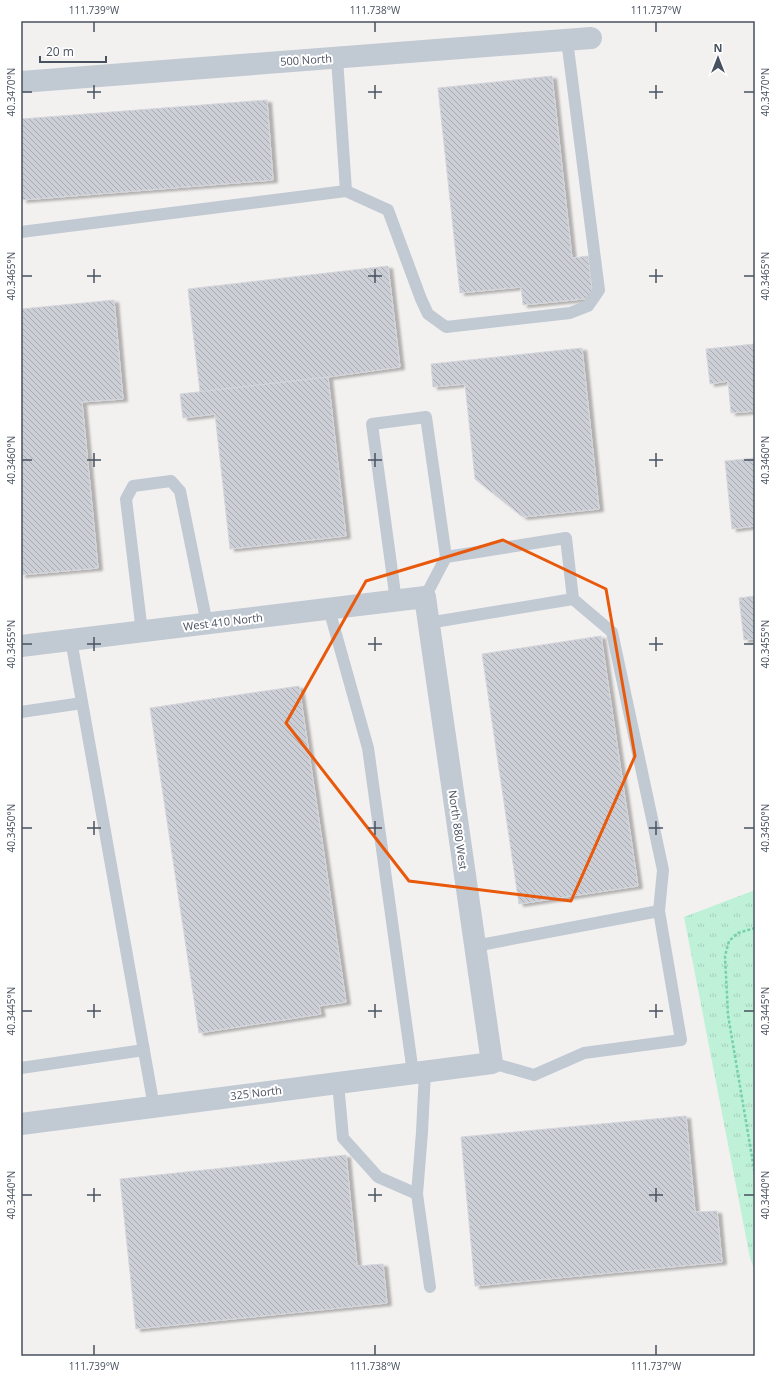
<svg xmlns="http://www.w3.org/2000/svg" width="776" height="1377" viewBox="0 0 776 1377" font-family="'Open Sans',sans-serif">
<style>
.park{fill:url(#park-tufts)}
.building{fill:url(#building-back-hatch);stroke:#d4d6dc;filter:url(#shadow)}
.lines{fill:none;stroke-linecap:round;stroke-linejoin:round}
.path{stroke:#75d0ae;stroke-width:2.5;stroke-dasharray:3 2;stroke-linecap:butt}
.lane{stroke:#c1c9d3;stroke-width:12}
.street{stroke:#c1c9d3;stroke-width:22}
.marked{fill:none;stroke:#e8590c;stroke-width:3;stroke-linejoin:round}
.ticks{fill:none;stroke:#48515f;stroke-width:1.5}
.labels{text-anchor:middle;stroke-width:4;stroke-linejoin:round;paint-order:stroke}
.street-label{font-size:11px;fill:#48515f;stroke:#fff}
.neatline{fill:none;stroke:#48515f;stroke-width:1.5}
.ticks-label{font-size:10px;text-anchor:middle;fill:#48515f}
</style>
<defs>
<pattern id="park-tufts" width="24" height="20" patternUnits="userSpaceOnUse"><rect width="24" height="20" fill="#bff1d8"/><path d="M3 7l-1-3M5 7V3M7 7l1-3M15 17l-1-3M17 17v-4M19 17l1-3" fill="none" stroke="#a6d0bc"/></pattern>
<pattern id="building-back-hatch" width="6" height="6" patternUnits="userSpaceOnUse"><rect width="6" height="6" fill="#cccfd6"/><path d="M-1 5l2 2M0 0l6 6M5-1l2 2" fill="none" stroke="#a8aab1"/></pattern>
<filter id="shadow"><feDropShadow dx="4.5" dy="2.5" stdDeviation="1" flood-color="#0004"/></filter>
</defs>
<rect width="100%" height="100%" fill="#f3f1f0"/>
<!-- park -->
<path class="park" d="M755,890v381l-5,-13 -66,-341z"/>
<!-- building -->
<g class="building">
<path d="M552,76l20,182 16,-2 5,42 -70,7 -2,-18 -61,6 -22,-205z"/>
<path d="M267,100l6,80 -251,20 -1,-81z"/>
<path d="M388,266l12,101 -72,10 -128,15 -12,-103z"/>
<path d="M114,300l9,99 -41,3 16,166 -77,7v-266z"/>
<path d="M754,344l1,67 -24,2 -3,-32 -18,3 -4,-35z"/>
<path d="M582,348l17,161 -76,8 -48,-38 -10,-95 -32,3 -2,-23z"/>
<path d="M328,377l18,159 -116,13 -15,-135 -32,4 -3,-24z"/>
<path d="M755,458v68l-23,3 -7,-68z"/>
<path d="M755,596v43l-11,1 -5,-42z"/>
<path d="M601,636l37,250 -119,18 -37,-250z"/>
<path d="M299,686l47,316 -27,4 2,8 -122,19 -49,-325z"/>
<path d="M686,1116l9,96 22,-1 5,51 -247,24 -14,-149z"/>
<path d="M346,1155l11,111 26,-2 4,39 -251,26 -16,-150z"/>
</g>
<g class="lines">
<!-- path -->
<path class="path" d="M755,928l-17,5 -9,8 -4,15 3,59 27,160"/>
<!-- lane -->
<g class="lane">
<path d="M346,191l42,19 33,89 7,15 18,13 124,-14 18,-7 11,-16 -32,-250"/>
<path d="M21,232l325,-41 -9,-133"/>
<path d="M425,597l21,-40 120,-19 7,61 -145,24"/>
<path d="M573,599l39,33 51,238 -4,41"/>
<path d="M396,601l-24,-177 54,-7 20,140"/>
<path d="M329,609l39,139 45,325"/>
<path d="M142,632l-16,-133 7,-13 38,-5 9,10 27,133"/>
<path d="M71,640l83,467"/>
<path d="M21,712l61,-9"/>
<path d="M475,946l184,-35 22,129 -97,13 -50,22 -42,-12"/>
<path d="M21,1068l123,-18"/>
<path d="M338,1083l5,55 35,39 39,17 13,93"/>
<path d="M417,1194l5,-62 3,-60"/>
</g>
<!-- street -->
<g class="street">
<path d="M21,82l570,-44"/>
<path d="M21,646l404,-49 67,466 -471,61"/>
</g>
</g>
<!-- marked area -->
<path class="marked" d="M503,540l103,49 29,167 -64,145 -162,-20 -123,-158 80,-142z"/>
<!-- ticks -->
<path class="ticks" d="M94,22v10M375,22v10M656,22v10M94,85v14M375,85v14M656,85v14M22,92h10M87,92h14M368,92h14M649,92h14M744,92h10M94,269v14M375,269v14M656,269v14M22,276h10M87,276h14M368,276h14M649,276h14M744,276h10M94,453v14M375,453v14M656,453v14M22,460h10M87,460h14M368,460h14M649,460h14M744,460h10M94,637v14M375,637v14M656,637v14M22,644h10M87,644h14M368,644h14M649,644h14M744,644h10M94,821v14M375,821v14M656,821v14M22,828h10M87,828h14M368,828h14M649,828h14M744,828h10M94,1004v14M375,1004v14M656,1004v14M22,1011h10M87,1011h14M368,1011h14M649,1011h14M744,1011h10M94,1188v14M375,1188v14M656,1188v14M22,1195h10M87,1195h14M368,1195h14M649,1195h14M744,1195h10M94,1345v10M375,1345v10M656,1345v10"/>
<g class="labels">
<!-- street labels -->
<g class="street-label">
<text transform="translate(306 60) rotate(-4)" y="4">500 North</text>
<text transform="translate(223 622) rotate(-7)" y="4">West 410 North</text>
<text transform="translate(458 830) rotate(82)" y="4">North 880 West</text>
<text transform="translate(256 1093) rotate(-7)" y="4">325 North</text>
</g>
</g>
<!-- border -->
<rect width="776" height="1377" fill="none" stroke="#ffffff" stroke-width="44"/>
<!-- north arrow -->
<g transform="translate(718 58)" stroke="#ffffff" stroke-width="3" paint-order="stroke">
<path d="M0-3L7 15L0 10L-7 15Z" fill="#48515f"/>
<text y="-6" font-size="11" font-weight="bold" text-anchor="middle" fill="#48515f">N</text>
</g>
<!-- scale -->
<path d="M40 56v6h66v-6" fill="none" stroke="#48515f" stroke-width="2"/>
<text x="46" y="56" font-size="12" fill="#48515f" stroke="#ffffff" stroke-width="3" paint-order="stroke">20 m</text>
<rect x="22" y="22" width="732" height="1333" class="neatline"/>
<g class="ticks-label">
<text x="94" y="14">111.739°W</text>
<text x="375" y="14">111.738°W</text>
<text x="656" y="14">111.737°W</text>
<text transform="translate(11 92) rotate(-90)" y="4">40.3470°N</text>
<text transform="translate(765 92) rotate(-90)" y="4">40.3470°N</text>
<text transform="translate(11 276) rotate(-90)" y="4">40.3465°N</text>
<text transform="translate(765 276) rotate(-90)" y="4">40.3465°N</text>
<text transform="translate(11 460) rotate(-90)" y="4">40.3460°N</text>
<text transform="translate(765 460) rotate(-90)" y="4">40.3460°N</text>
<text transform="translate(11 644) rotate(-90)" y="4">40.3455°N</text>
<text transform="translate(765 644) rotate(-90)" y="4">40.3455°N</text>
<text transform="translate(11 828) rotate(-90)" y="4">40.3450°N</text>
<text transform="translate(765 828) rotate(-90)" y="4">40.3450°N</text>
<text transform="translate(11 1011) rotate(-90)" y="4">40.3445°N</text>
<text transform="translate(765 1011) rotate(-90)" y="4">40.3445°N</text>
<text transform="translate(11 1195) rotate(-90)" y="4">40.3440°N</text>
<text transform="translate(765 1195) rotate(-90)" y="4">40.3440°N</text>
<text x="94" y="1370">111.739°W</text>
<text x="375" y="1370">111.738°W</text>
<text x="656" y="1370">111.737°W</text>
</g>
</svg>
